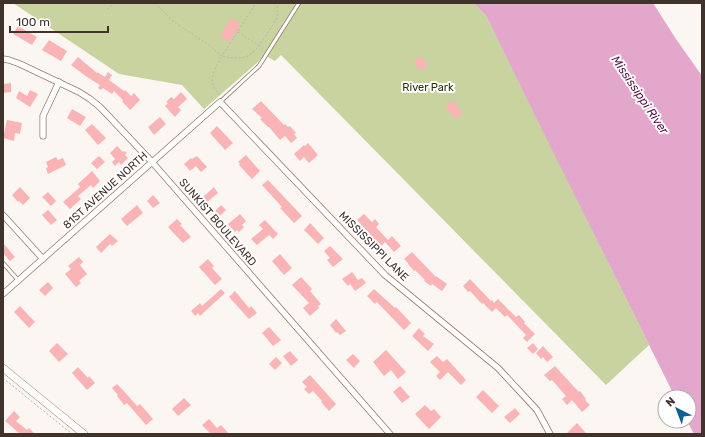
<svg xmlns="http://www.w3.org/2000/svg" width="705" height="437" viewBox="0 0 705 437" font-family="Rubik,sans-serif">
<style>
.green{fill:#c8d39f}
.water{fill:#e2a7ca}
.building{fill:#fab4b6}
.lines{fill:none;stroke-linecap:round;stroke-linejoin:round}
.service-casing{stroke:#997b6b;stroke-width:4.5}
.minor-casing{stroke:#997b6b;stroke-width:7}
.tertiary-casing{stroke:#997b6b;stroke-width:8}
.path{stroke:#bcb4af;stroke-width:1;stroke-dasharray:2 2;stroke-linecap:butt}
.service{stroke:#fff;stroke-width:3}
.minor{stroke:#fff;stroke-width:5.5}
.tertiary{stroke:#fff;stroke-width:7}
.labels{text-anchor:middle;stroke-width:4;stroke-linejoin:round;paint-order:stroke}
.park-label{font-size:11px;fill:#2d3404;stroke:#fff}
.street-label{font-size:11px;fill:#40332c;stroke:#fff}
.water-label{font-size:12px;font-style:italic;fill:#571342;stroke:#fff}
</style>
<rect width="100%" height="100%" fill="#fcf6f2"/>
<!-- green -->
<path class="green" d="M13,3h461l12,13 163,329 -43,40 -325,-330 -6,6 -11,-6 -7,8 -53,46 -22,-24 -63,-11z"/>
<!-- water -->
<path class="water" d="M474,3h179l23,36 26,37v358h-8l-7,-13h2v-24h-14l-128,-257 -61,-124z"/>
<!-- building -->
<g class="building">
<path d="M231,18l10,6 -12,18 -9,-6z"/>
<path d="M18,26l19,11 -5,8 -19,-11z"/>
<path d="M49,40l18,11 -6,10 -19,-11z"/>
<path d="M420,56l8,8 -6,7 -9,-8z"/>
<path d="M78,57l19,16v-1l8,5 3,-5 4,3 -3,5 15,11 1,-1 6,6 3,-3 6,7 -10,10 -8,-9 1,-1 -9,-9 -2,3 -9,-6 -2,2 -3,-2 2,-3 -13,-8 -16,-12z"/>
<path d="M11,83v9l-8,1v-9z"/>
<path d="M30,90l8,4 -8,13 -14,-9 3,-7 8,5z"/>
<path d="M181,92l6,7 -9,8 3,3 -6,7 -10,-11 3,-3 -2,-1 5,-5 3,2z"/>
<path d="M452,100l11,12 -7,7 -11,-12z"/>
<path d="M261,101l23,24 1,-1 3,3 2,-1 6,7 -2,1 3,4 -6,5 -6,-7 -5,4 -11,-13h-1l-8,-8 2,-1 -10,-9z"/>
<path d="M72,109l14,8 -6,9 -13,-8z"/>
<path d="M160,117l6,7 -12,11 -6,-8z"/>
<path d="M7,120l15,3 -2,11 -5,-1 -1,8 -11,-3z"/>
<path d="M92,124l14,14 -8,7 -13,-15z"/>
<path d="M217,126l16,17 -8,7 -15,-17z"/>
<path d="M308,143l10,12 -9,8 -5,-6 -4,4 -6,-7 10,-9 1,1z"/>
<path d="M117,146l6,6 1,-1 3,2 -2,2 3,3 -7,7 -2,-3 -4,4 -3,-4 3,-3 -5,-6z"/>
<path d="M246,155l14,16 -8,8 -13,-14 1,-1 -2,-2z"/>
<path d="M99,156l6,6 -8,7 -6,-6z"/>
<path d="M197,156l10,11 -6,5 -5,-6 -6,5 -6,-7 7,-6 1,1z"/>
<path d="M56,157l2,3 5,-2 3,7 -18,9 -2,-6 2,-1 -2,-5z"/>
<path d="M92,171l8,10 -7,7 -2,-3 -13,11 3,3 -11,10 -7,-7 17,-15 -2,-3z"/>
<path d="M268,180l34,36 -8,7 -14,-15 2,-1 -20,-22z"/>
<path d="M20,187l10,11 -7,7 -4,-4 -1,1 -6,-7z"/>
<path d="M214,187l4,6 -11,9 -4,-5z"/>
<path d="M48,192l8,9 -5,5 -9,-9z"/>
<path d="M153,195l7,8 -7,5 -6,-7z"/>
<path d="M137,205l6,8 -16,13 -6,-7z"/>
<path d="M221,205l5,5 -6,6 -5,-5z"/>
<path d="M48,210l9,10 -6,5 -9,-10z"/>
<path d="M240,214l6,7 -4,4 2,2 -5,5 -2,-2 -2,2 -7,-8z"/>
<path d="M364,214l8,8 3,-3 4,5 -3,3 12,13 4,-4 9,10 -7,6 -9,-10 -4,4 -24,-26z"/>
<path d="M177,219l5,5 -2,1 11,12 -8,6 -15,-16z"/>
<path d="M265,220l13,14 -5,5 -4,-4 -12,10 -6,-6 12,-10 -4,-4z"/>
<path d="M310,223l14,15 -6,6 -14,-14z"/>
<path d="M110,234l8,7 -6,5 -2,-2 -9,9 -5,-6z"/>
<path d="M3,243l12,14 -5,4 -7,-8z"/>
<path d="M330,246l13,13 -10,8 -6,-7 3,-2 -6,-7z"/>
<path d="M412,252l24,25v-1l11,8 -5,7 -10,-7 -1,2 -7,-5 1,-1 -10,-10 -1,1 -6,-7v-1l-4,-4z"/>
<path d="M280,254l12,14 -8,7 -12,-14z"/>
<path d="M79,257l4,5 -3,3 7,9 -8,7 2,2 -5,4 -11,-13 6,-5 -3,-3z"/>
<path d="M208,259l6,7 -2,2 10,11 -7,6 -16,-18z"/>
<path d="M352,272l6,8 4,-2 4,5 -11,8 -5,-7 -2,2 -6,-7z"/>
<path d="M301,277l11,12 -2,2 11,13 -3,2 1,2 -9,8 -7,-8 6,-5 -17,-18z"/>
<path d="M470,279l21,22 1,-1 2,3 4,-4 18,18 3,-2 6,7 -1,1 11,11 -8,8 -4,-4 3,-3 -19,-20 -2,2 -9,-9 -4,4 -9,-9 -1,1 -12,-13 -2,1 -5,-6z"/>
<path d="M48,282l5,6 -8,8 -6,-6z"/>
<path d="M221,289l4,4 -25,23 -2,-3 -3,3 -4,-5 9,-8 2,3z"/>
<path d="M374,289l21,19 1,-1 15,16 -7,7 -27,-28 -2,2 -8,-8z"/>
<path d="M235,291l14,17 2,-2 6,7 -8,6 -20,-22z"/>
<path d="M20,306l15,16 -6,6 -15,-16z"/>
<path d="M336,319l10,12 -6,4 -3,-3 -1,1 -6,-8z"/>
<path d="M269,327l12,13 -8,6 -11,-13z"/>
<path d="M419,328l6,6 -2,2 11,8 -6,7 -16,-15z"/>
<path d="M57,343l11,11 -9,8 -10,-11z"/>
<path d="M533,343l5,6 -5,5 -6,-6z"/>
<path d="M543,346l10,11 -6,5 -4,-5 -2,2 -5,-6z"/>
<path d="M386,350l20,22 -8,7 -7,-9 -7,6 -11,-14z"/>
<path d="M290,351l8,9 -7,6 -8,-10z"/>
<path d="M353,354l7,7 -6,7 -8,-8z"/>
<path d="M437,356l6,6 4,-3 19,21 -5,5 -13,-13 -8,8 -4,-4 4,-4 -10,-10z"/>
<path d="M276,357l6,6 -7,7 -6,-6z"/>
<path d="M555,366l20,22 4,4 1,-1 6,8 -1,1 5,5 -8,7 -10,-12 -5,5 -5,-6 4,-3 -14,-16 -2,1 -6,-6z"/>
<path d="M78,367l10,11 1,-2 6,7 -8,7 -15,-17z"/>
<path d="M310,375l26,29 -7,7 -8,-9 1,-1 -9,-10 -4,3 -5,-5 3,-2 -5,-5z"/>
<path d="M117,384l6,6 14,16 3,-2 13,15 -7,6 -19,-22 -3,2 -7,-9 1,-1 -6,-7z"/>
<path d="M400,386l10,11 -8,6 -9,-11z"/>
<path d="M483,390l16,16 -7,7 -16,-16z"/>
<path d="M184,398l7,7 -13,11 -6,-7z"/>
<path d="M425,405l6,6 3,-2 7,8 -12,12 -14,-15z"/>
<path d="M515,408l5,6 -10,9 -6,-6z"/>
<path d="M14,411l6,6 -4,4 11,9 2,-2 6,6h-15l-15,-13z"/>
<path d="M209,419l8,9 4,-3 8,9h-18l-9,-9z"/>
<path d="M577,423l10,11h-21z"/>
</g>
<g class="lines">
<!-- service casing -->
<g class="service-casing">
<g id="service">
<path d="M220,102l39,-36 40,-63"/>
<path d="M3,263l15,17"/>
</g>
</g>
<!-- minor casing -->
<g class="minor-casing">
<g id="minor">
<path d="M3,59l6,1 11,4 59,28 11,7 10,8 52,55 238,272"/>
<path d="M43,136v-20l16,-34"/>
<path d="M3,215l40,44"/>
<path d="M3,294l217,-192 165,173 113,93 39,42 13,24"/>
</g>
</g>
<!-- tertiary casing -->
<g class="tertiary-casing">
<path id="tertiary" d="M3,368l81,66"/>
</g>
<!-- path -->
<g class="path">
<path d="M155,3l19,19 32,21 16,13 34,-53"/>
<path d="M107,9l8,-6"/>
<path d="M238,32l26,17"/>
<path d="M220,95c-2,-2 -4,-5 -6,-8 -5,-10 3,-22 8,-31 22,5 29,2 41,-16 5,-8 10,-15 14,-22l1,-4 -1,-11"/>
<path d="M3,378l69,56"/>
</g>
<!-- service -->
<use href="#service" class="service"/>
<!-- minor -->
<use href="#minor" class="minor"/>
<!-- tertiary -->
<use href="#tertiary" class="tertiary"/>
</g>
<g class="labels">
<!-- park labels -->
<g class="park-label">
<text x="428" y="91">River Park</text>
</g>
<!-- street labels -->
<g class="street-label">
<text transform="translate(105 190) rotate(-42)" y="4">81ST AVENUE NORTH</text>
<text transform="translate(218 222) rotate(49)" y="4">SUNKIST BOULEVARD</text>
<text transform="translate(374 246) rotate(45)" y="4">MISSISSIPPI LANE</text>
</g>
<!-- water labels -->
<g class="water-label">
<text transform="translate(640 95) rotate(56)" y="4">Mississippi River</text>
</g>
</g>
<!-- border -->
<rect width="705" height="437" fill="none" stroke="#40332c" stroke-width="8"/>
<!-- north arrow -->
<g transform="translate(677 409) rotate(318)"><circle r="19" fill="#ffffff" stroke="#b3adab"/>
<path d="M0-3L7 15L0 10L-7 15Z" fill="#0d6193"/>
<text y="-6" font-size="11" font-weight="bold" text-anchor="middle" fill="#40332c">N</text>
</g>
<!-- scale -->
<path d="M10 26v6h98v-6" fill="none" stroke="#40332c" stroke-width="2"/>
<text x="16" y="26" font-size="12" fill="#40332c" stroke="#ffffff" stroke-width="3" paint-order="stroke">100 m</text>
</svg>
